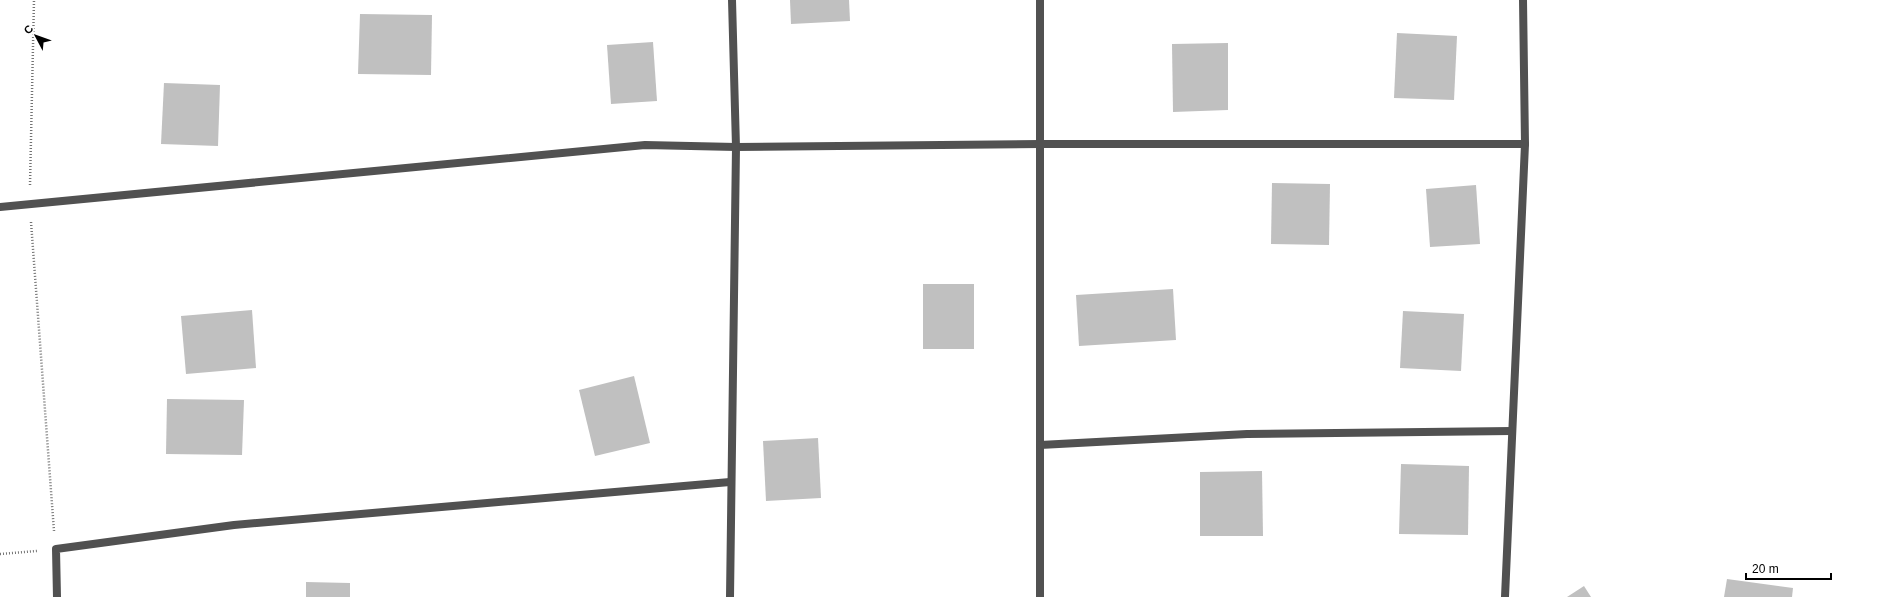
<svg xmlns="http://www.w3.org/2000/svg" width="1890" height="597" viewBox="0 0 1890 597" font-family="Helvetica,sans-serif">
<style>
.building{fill:#c0c0c0}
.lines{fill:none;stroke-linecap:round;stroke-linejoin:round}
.path{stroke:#737373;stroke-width:2.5;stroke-dasharray:1 2;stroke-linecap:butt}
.minor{stroke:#515151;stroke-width:8}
</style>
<rect width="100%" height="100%" fill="#fff"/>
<!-- building -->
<g class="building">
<path d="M790,0h59l1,21 -59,3z"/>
<path d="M360,14l72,1 -1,60 -73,-1z"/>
<path d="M1397,33l60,3 -3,64 -60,-2z"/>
<path d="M653,42l4,59 -46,3 -4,-59z"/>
<path d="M1228,43v67l-55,2 -1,-68z"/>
<path d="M164,83l56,2 -2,61 -57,-2z"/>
<path d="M1272,183l58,1 -1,61 -58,-1z"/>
<path d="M1476,185l4,59 -50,3 -4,-58z"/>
<rect x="923" y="284" width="51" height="65"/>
<path d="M1173,289l3,51 -97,6 -3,-51z"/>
<path d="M252,310l4,58 -70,6 -5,-58z"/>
<path d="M1403,311l61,3 -3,57 -61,-3z"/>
<path d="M634,376l16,67 -55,13 -16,-66z"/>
<path d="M167,399l77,1 -2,55 -76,-1z"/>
<path d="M818,438l3,60 -55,3 -3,-60z"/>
<path d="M1401,464l68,2 -1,69 -69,-1z"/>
<path d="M1262,471l1,65h-63v-64z"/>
<path d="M1727,579l66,9 -1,9h-68z"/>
<path d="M306,582l44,1v14h-44z"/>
<path d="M1584,586l7,11h-24z"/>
</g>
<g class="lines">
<!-- path -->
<g class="path">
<path d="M30,185l4,-185"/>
<path d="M31,222l23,309"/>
<path d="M0,554l37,-3"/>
</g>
<!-- minor -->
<g class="minor">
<path d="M1040,0v597"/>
<path d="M0,207l645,-62 91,2 304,-3h485"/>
<path d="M1040,445l207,-11 265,-3"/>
<path d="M57,597l-1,-48 178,-24 496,-43"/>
<path d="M730,597l6,-450 -4,-147"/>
<path d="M1505,597l20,-453 -2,-144"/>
</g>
</g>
<!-- north arrow -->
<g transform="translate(36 36) rotate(311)" stroke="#ffffff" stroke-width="3" paint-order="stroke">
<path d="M0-3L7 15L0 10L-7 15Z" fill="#000000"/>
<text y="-6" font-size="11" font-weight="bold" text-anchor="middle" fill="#000000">С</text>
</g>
<!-- scale -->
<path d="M1746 573v6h85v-6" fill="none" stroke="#000000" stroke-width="2"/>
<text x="1752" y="573" font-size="12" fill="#000000" stroke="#ffffff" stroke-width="3" paint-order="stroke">20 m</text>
</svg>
